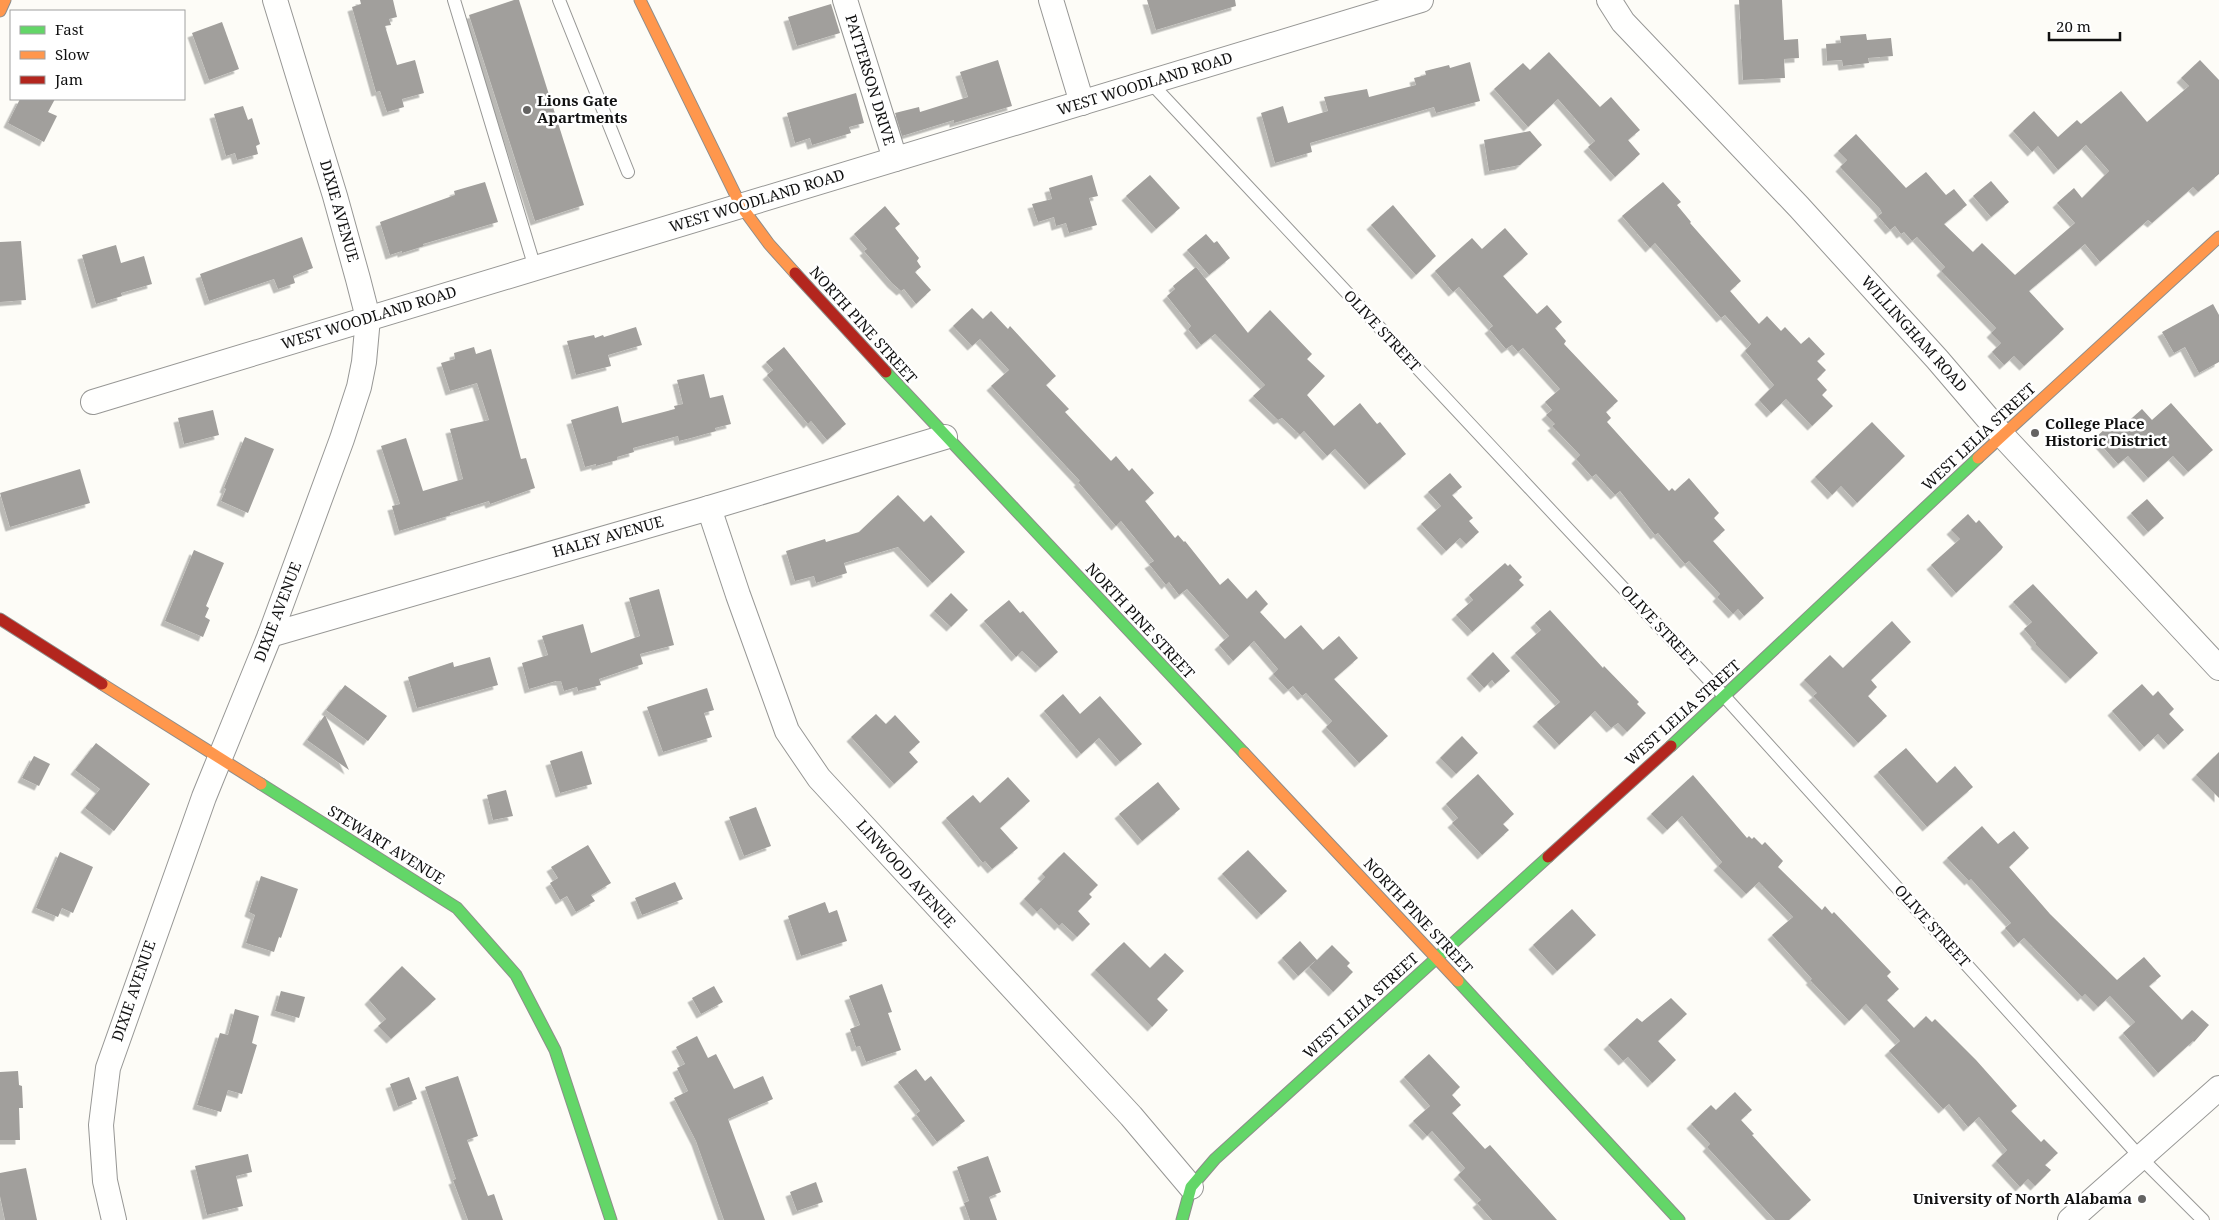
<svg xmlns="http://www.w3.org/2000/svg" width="2219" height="1220" viewBox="0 0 2219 1220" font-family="'Noto Serif',serif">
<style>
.building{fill:#a19f9c;filter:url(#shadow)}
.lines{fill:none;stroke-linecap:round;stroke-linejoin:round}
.lane-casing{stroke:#979795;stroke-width:14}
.street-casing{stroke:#979795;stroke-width:26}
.fast-casing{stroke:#8e8d8b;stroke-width:13}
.slow-casing{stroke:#8e8d8b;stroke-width:13}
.jam-casing{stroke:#8e8d8b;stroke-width:13}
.lane{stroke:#fffffe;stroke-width:12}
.street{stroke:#fffffe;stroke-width:24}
.fast{stroke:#63d668;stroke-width:11}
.slow{stroke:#ff974d;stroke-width:11}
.jam{stroke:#b3261e;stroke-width:11}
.poi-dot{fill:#646362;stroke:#fff;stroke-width:2}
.labels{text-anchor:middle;stroke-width:5;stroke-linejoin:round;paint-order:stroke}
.street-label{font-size:15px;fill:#111;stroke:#fff}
.poi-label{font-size:15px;font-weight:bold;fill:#111;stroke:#fff;text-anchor:start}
</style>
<defs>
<filter id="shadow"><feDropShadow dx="-4.5" dy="4.5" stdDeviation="0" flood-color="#0004"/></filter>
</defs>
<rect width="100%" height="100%" fill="#fdfcf7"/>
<!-- building -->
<g class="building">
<path d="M360,0h33l4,17 -8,2 2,6 -6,1 12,39 18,-5 9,33 -22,6 2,8 -17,5 -7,-21 -4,1 -24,-85 9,-3z"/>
<path d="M514,0h5l65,205 -49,16 -66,-206z"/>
<path d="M1147,0h88l1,6 -80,24z"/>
<path d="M1739,0h43l2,40 14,-1 1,19 -15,1 1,19 -42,2z"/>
<path d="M831,4l9,29 -43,13 -9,-29z"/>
<path d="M222,22l17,47 -30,11 -17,-47z"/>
<path d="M1866,34l1,6 24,-2 2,18 -25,2 1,5 -26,3 -1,-6 -15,1 -1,-17 15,-1 -1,-7z"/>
<path d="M1549,52l51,55 11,-10 29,33 -12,10 12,14 -25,23 -27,-30 7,-6 -37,-42 -30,28 -34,-38 29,-26 7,7z"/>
<path d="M998,60l14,46 -58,17v-3l-52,16 -7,-23 24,-6 1,5 48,-15 -8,-25z"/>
<path d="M2200,60l19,20v94l-21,18 -5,-5 -41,36 -4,-3 -48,42 -15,-18 -56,47 35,38 -40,37 -10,-10 -10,9 -12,-13 9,-9 -10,-10 5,-5 -55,-57 4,-4 -28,-30 -5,4 -8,-9 -3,2 -6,-8 -5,4 -12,-14 4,-3 -2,-4 -40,-42 7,-7 -9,-9 18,-17 50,54 20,-16 20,23 8,-6 13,16 -23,19 29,28 9,-9 33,32 60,-52 -18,-20 17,-15 8,10 27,-27 -23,-26 -28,25 -20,-24 -6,6 -19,-21 21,-20 24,26 19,-17 4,4 40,-33 26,31 42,-36 -8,-8z"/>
<path d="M1470,62l10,39 -44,12 -2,-6 -124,36 2,9 -37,11 -14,-50 22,-7 5,17 40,-12 -4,-14 43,-8 2,8 47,-12 -2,-7 12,-3 -1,-4 24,-6 1,3z"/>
<path d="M856,93l8,30 -15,4 2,6 -39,12 -2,-7 -15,5 -8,-30z"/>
<path d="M20,99h35l-7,13 9,4 -13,26 -36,-19z"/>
<path d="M243,106l5,14 4,-2 8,26 -4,2 2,8 -21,6 -2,-7 -9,3 -12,-42z"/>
<path d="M1530,131l12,14 -22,20 -31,6 -5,-31z"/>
<path d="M1092,175l6,21 -9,2 8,27 -28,8 -3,-10 -10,3 -2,-9 -16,5 -6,-18 20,-5 -3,-11z"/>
<path d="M1150,175l30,33 -24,21 -30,-33z"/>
<path d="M1991,181l18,21 -18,15 -18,-21z"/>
<path d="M485,182l13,40 -75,22 1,2 -22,7v-2l-12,4 -10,-33 75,-27 -1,-4z"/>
<path d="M1663,182l18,20 -4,3 14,17 -1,1 51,58 -11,10 29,33 8,-8 14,15 4,-4 16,17 8,-7 16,17 -8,7 9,9 -9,9 10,11 -5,5 11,11 -21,20 -26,-27 -15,14 -12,-13 15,-15 -29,-34 6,-7 -26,-29 -4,3 -66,-75 -5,5 -28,-32z"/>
<path d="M1393,205l43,51 -20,19 -45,-50z"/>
<path d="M885,206l15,18 -5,4 24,30 -2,3 4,6 -6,5 16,18 -15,14 -12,-15 -3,2 -9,-8 -28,-32 3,-2 -13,-15z"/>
<path d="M1505,228l23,26 -25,22 34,38 10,-9 15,17 -7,6 11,13 -2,3 54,57 -12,11 5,6 -4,4 62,69 3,-3 3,3 14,-13 30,35 -5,5 11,12 -12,11 51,57 -20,18 -6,-7 -5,5 -16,-17 3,-3 -31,-33 -4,3 -27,-31 -3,2 -35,-44 -5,4 -19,-21 -4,3 -16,-18 4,-4 -28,-29 3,-2 -9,-9 6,-5 -7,-8 15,-13 -37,-41 -5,4 -6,-7 -6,4 -17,-20 4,-3 -34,-39 -6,5 -18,-21 37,-33 10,11z"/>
<path d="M1206,234l8,9 3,-2 13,17 -21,17 -22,-25z"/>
<path d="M302,237l11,31 -20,8 2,7 -17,6 -4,-10 -65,22 -9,-27z"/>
<path d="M21,241l5,59 -26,2v-60z"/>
<path d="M116,245l5,18 23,-7 8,28 -31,9 1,3 -26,8 -14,-49z"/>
<path d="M1196,267l52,66 22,-23 42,44 -5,5 18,17 -18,19 27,31 26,-23 17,21 3,-2 26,32 -37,31 -34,-36 -8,7 -23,-25 -4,4 -18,-17 -4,2 -25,-24 12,-11 -50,-51 -14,11 -13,-16 3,-3 -24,-30 8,-7 -2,-3z"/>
<path d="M2213,304l6,11v47l-20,11 -14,-26 -11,6 -12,-21z"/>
<path d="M972,308l11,11 8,-8 17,18 2,-3 46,50 -10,9 23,24 -4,3 46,49 5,-5 13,15 3,-3 22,25 -9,8 30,37 3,-3 6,7 1,-1 35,44 8,-7 19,21 9,-9 12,14 -8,8 25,27 16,-14 22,25 16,-14 19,22 -24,21 54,57 -29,27 -33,-36 6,-6 -26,-28 -4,3 -9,-10 -5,4 -15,-16 5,-5 -24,-28 -21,20 -14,-16 10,-9 -42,-47 -8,6 -10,-13 -3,3 -17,-21 5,-3 -33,-40 -5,5 -38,-44 2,-1 -89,-95 18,-16 -29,-31 -8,7 -19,-20z"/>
<path d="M636,327l6,18 -34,10 3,11 -35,9 -9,-34 27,-6 1,3 8,-3 1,2z"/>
<path d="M474,347l2,7 15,-5 30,110 5,-1 9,30 -45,16 -1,-3 -39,12 1,2 -52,16 -7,-25 8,-2 -19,-58 25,-8 17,53 40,-12 -13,-50 39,-9 -12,-37 -27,8 -9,-28 14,-4 -1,-6z"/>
<path d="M784,347l62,77 -19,16 -16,-19 -3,3 -41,-49 6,-5 -7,-8z"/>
<path d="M704,374l6,24 13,-3 8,29 -16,4 1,3 -25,7 -12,3 -1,-5 -45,12 1,4 -17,5v3l-21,6v-2l-11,3 -14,-47 47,-14 4,17 53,-14 -1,-3 9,-2 -6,-24z"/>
<path d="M2171,403l42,47 -25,22 -15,-16 -25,22 -20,-22 -10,8 -23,-26 19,-17 7,7 21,-19 10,11z"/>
<path d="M213,410l6,25 -35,9 -6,-26z"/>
<path d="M1872,422l33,34 -48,47 -16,-17 -9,9 -17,-18z"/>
<path d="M245,437l29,12 -26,64 -27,-12 5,-12 -2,-1z"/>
<path d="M80,469l10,34 -80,24 -10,-34z"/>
<path d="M1450,473l12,14 -10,8 21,23 -4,3 10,11 -13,12 -6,-6 -14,13 -25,-27 20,-18 -13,-14z"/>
<path d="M898,495l26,27 7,-7 34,37 -33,31 -34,-36 -54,16 3,10 -31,10 -2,-7 -19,5 -9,-30 39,-12 1,3 33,-10z"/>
<path d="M2147,499l17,19 -16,14 -17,-19z"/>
<path d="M1968,514l8,9 3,-3 24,27 -2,3 -45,43 -25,-28 29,-26 -9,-9z"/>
<path d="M194,550l30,13 -18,43 3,2 -4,9 5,3 -7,17 -38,-16z"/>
<path d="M1505,563l3,3 2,-2 12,13 -3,3 5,5 -52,47 -16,-17 17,-15 -4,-5z"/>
<path d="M2033,584l65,69 -28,26 -35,-35 1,-1 -12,-14 8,-7 -19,-20z"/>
<path d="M659,589l15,56 -34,9 3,10 -44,15 2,6 -23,6 -1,-4 -13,4 -3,-10h-5l-27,8 -7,-26 26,-8 -6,-19 41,-12 8,29 49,-17 -11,-38z"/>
<path d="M951,593l17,17 -17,17 -17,-16z"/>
<path d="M1009,600l11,13 3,-2 35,41 -18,16 -18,-17 -6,6 -32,-36z"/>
<path d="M1550,610l53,58 1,-2 35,36 -2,2 9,9 -19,19 -9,-9 -7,5 -16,-17 -36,34 -22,-23 23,-20 -45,-49 26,-23 -6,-7z"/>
<path d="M1892,621l19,21 -40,38 6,7 -9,9 19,20 -29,27 -45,-47 4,-3 -13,-13 26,-25 13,13z"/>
<path d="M1493,652l17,19 -15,13 -3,-4 -8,8 -13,-14z"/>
<path d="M490,657l8,28 -81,23 -9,-31 45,-15 1,5z"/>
<path d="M2142,684l11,12 5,-5 16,18 -5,5 15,16 -16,15 -10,-11 -14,13 -32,-36z"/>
<path d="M345,685l42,31 -19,25 -42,-31z"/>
<path d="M707,688l7,22 -10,3 8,24 -49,15 -16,-45z"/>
<path d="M1063,694l17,20 20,-18 42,48 -22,18 -21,-24 -18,16 -37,-43z"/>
<path d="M876,714l10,10 9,-9 25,27 -11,10 9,10 -24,22 -43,-47z"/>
<path d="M325,715l24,55 -42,-30z"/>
<path d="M1462,736l16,17 -22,21 -16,-16z"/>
<path d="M96,743l54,41 -36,47 -29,-23 15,-19 -25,-19z"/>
<path d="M1906,748l31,35 18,-17 18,21 -46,40 -49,-55z"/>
<path d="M582,751l10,33 -32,9 -10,-32z"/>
<path d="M2219,752v46l-23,-23z"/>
<path d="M34,756l16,8 -11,22 -17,-8z"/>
<path d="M1478,774l36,40 -11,10 6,6 -27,25 -30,-32 6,-5 -12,-14z"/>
<path d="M1693,775l54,63 2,-2 3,3 2,-2 8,8 3,-3 18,19 -5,6 44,43 3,-4 7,8 2,-2 57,60 -4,4 12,13 -12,11 27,28 12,-12 6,6 3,-3 41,41 41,46 -6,5 30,31 3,-3 14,14 -13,12 6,5 -16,16 -7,-7 -8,8 -24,-26 11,-11 -28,-33 -11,10 -19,-23 -6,5 -54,-58 11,-10 -34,-37 -17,17 -39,-41 2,-1 -40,-44 21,-18 -34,-35 -13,12 -28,-28 4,-4 -40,-46 -15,14 -16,-16z"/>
<path d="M1008,777l22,24 -30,27 18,20 -26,21 -7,-8 -2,2 -37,-45 27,-23 7,8z"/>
<path d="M1158,782l22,27 -38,32 -23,-27z"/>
<path d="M506,790l7,26 -20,4 -6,-25z"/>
<path d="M756,807l15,39 -27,10 -15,-39z"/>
<path d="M1982,826l16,18 16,-13 15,17 -20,19 41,47 67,66 27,-23 17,19 -12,10 33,34 10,-10 17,15 -15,17 -1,-1 -35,32 -35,-40 12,-11 -25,-26 -12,11 -13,-13 -3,3 -58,-59 -6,5 -13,-15 6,-5 -40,-44 -2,2 -22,-23z"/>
<path d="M588,845l23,38 -20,12 4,6 -19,11 -9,-16 -7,4 -10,-17 8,-5 -7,-11z"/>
<path d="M1248,850l39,41 -26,24 -39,-41z"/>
<path d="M60,852l33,15 -20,46 -11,-5 -4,9 -22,-9z"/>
<path d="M1064,852l34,33 -9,9 3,3 -14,14 12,13 -13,13 -15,-14 -3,3 -18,-18 -4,4 -13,-13 21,-22 -3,-3z"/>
<path d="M261,876l37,13 -17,49 -2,-1 -5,15 -28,-9 9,-28 -6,-3z"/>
<path d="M675,882l8,17 -41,16 -7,-17z"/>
<path d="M825,902l4,11 8,-3 10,31 -46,15 -13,-40z"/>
<path d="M1572,909l24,26 -39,36 -24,-26z"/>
<path d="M1300,941l17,19 15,-15 18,18 -3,3 6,6 -20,20 -24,-25 7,-7 -18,16 -16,-18z"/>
<path d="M1124,942l26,26 15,-15 19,18 -27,28 11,11 -16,17 -57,-57z"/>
<path d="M402,966l34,33 -45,40 -13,-13 8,-7 -17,-19z"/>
<path d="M882,984l10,28 -4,1 13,37 -35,12 -6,-16 -4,1 -6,-18 10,-4 -11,-29z"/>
<path d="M714,986l9,16 -22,12 -9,-16z"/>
<path d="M281,991l24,6 -6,21 -24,-7z"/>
<path d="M1671,998l16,16 -29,27 18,19 -24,23 -24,-26 -5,4 -15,-16 29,-27 5,4z"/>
<path d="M235,1009l24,7 -7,27 5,2 -15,49 -14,-4 -7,22 -24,-7 23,-72 8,2z"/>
<path d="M697,1036l11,22 8,-4 18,35 29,-13 10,23 -45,20 37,101h-41l-28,-79 -22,-43 14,-7 -11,-23 8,-4 -9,-17z"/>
<path d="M1429,1054l31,33 -8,8 9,10 -9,8 33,36 5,-4 67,75h-65l-15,-17 4,-3 -23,-25 7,-7 -33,-37 -5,5 -14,-15 17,-15 -26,-29z"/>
<path d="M916,1069l9,12 6,-5 34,45 -28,21 -21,-28 4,-3 -22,-29z"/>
<path d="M18,1071l1,14 3,1 1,22h-4l1,32h-20v-68z"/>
<path d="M458,1076l20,60 -11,4 21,56 6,-2 9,26h-35l-15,-40 3,-1 -31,-92z"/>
<path d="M409,1077l8,22 -19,8 -8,-23z"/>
<path d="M1735,1092l17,18 -11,10 13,14 -2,1 59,65 -22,20h-14l-68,-73 3,-3 -19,-20 20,-19 5,5z"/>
<path d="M248,1154l4,18 -16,4 7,30 -36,9 -12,-49z"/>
<path d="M988,1156l13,36 -12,5 8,23h-27l-6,-17 5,-2 -12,-34z"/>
<path d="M26,1168l11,52h-32l-5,-24v-23z"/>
<path d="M816,1182l7,20 -26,9 -7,-19z"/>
</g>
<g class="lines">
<!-- lane casing -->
<g class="lane-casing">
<g id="lane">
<path d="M454,0l81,268"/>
<path d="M559,0l69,172"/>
<path d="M1150,82l575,615 416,461 62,62"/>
</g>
</g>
<!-- street casing -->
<g class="street-casing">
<g id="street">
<path d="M845,0l50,159"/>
<path d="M1051,0l31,103"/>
<path d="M1609,0l14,22 176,185 138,152 65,76 217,233"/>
<path d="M93,402l1328,-402"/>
<path d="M709,508l29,87 49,136 32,47 312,338 60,71"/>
<path d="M270,635l439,-127 236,-71"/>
<path d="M114,1220l-9,-39 -4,-56 7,-57 96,-271 66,-162 72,-196 17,-52 5,-25 4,-44 -10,-39 -23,-83 -60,-196"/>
<path d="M2070,1220l149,-132"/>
</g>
</g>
<!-- fast casing -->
<g class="fast-casing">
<g id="fast">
<path d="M886,372l358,381"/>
<path d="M1671,746l307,-288"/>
<path d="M261,784l196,124 59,67 39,75 56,170"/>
<path d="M1458,981l221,239"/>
<path d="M1182,1220l9,-33 24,-28 333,-302"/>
</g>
</g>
<!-- slow casing -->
<g class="slow-casing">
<g id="slow">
<path d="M640,0l101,206 28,38 26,29"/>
<path d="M0,11l5,-11"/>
<path d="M1978,458l241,-221"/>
<path d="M102,684l159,100"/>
<path d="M1244,753l214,228"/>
</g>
</g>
<!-- jam casing -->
<g class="jam-casing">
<g id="jam">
<path d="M795,273l91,99"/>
<path d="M0,619l102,65"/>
<path d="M1548,857l123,-111"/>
</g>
</g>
<!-- lane -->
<use href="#lane" class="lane"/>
<!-- street -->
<use href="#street" class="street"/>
<!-- fast -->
<use href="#fast" class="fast"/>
<!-- slow -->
<use href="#slow" class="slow"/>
<!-- jam -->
<use href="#jam" class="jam"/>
</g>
<!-- markers -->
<g class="poi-dot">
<circle cx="527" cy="110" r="5"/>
<circle cx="2035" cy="433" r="5"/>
<circle cx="2142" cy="1199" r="5"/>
</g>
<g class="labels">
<!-- street labels -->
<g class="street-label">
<text transform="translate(870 80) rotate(73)" y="5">PATTERSON DRIVE</text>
<text transform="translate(1145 84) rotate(-17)" y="5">WEST WOODLAND ROAD</text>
<text transform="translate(757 201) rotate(-17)" y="5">WEST WOODLAND ROAD</text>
<text transform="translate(339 211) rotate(74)" y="5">DIXIE AVENUE</text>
<text transform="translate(369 318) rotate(-17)" y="5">WEST WOODLAND ROAD</text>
<text transform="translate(863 325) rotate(48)" y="5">NORTH PINE STREET</text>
<text transform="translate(1382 331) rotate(47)" y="5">OLIVE STREET</text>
<text transform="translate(1914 334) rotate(48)" y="5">WILLINGHAM ROAD</text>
<text transform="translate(1979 437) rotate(-43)" y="5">WEST LELIA STREET</text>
<text transform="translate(608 537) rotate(-16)" y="5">HALEY AVENUE</text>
<text transform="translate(278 612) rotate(-69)" y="5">DIXIE AVENUE</text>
<text transform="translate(1140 621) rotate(47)" y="5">NORTH PINE STREET</text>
<text transform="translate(1659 626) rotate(47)" y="5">OLIVE STREET</text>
<text transform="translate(1683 713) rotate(-42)" y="5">WEST LELIA STREET</text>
<text transform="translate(386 845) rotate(32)" y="5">STEWART AVENUE</text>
<text transform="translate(906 874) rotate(48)" y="5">LINWOOD AVENUE</text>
<text transform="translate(1418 916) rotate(47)" y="5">NORTH PINE STREET</text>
<text transform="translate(1932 926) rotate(48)" y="5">OLIVE STREET</text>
<text transform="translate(134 991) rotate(-71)" y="5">DIXIE AVENUE</text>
<text transform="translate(1361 1006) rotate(-42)" y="5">WEST LELIA STREET</text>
</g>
<!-- poi labels -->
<g class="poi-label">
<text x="537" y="106">Lions Gate<tspan x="537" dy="17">Apartments</tspan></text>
<text x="2045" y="429">College Place<tspan x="2045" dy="17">Historic District</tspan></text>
<text x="2132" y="1204" text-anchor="end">University of North Alabama</text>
</g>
</g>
<!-- legend -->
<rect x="10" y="10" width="175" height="90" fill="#ffffff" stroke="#a0a0a0"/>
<rect x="20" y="26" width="25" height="8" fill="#63d668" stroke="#a0a0a0"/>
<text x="55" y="35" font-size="15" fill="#111111">Fast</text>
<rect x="20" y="51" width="25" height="8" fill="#ff974d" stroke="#a0a0a0"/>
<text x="55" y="60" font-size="15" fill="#111111">Slow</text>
<rect x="20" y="76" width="25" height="8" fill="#b3261e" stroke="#a0a0a0"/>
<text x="55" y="85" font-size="15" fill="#111111">Jam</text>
<!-- scale -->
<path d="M2049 32v8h71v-8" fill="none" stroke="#111111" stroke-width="2.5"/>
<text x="2056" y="32" font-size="15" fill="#111111" stroke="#ffffff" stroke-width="4" paint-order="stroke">20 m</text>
</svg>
